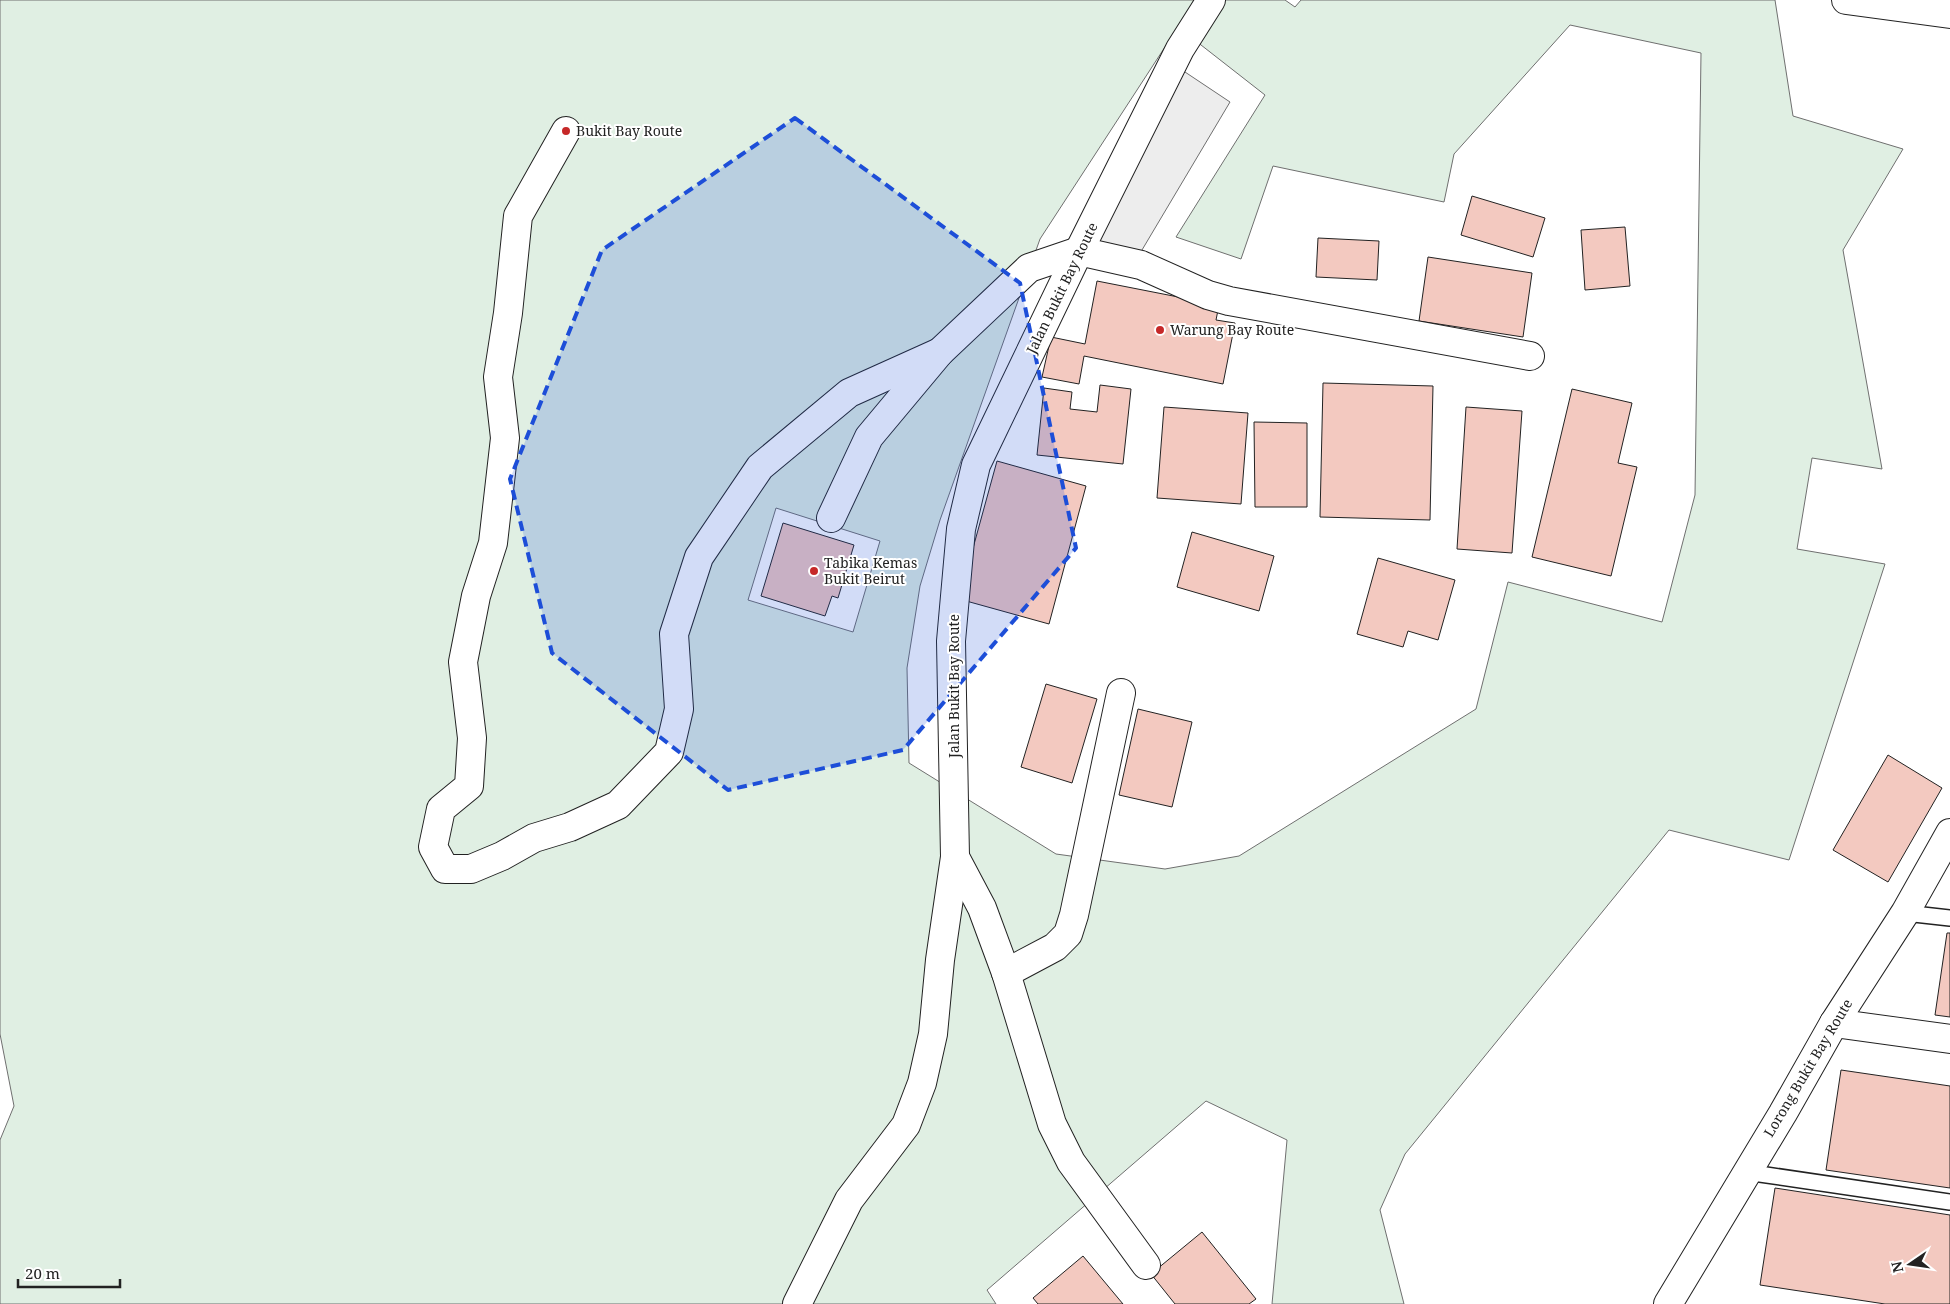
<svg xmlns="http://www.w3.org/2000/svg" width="1950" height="1304" viewBox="0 0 1950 1304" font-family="'Noto Serif',serif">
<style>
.green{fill:#e0efe3;stroke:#6f6f6f;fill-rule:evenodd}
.parking{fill:#ededed;stroke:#6f6f6f}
.building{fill:#f3c9c0;stroke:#222}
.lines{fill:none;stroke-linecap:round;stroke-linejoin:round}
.lane-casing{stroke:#222;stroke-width:18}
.street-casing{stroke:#222;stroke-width:30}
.secondary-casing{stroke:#222;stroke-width:30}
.lane{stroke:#fff;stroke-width:15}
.street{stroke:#fff;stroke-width:28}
.secondary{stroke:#fff;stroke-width:28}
.marked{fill:#1d4ed8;fill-opacity:0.2;stroke:#1d4ed8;stroke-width:4;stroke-dasharray:10 6;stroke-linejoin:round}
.poi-dot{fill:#c62828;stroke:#fff;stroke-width:2}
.labels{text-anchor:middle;stroke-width:4;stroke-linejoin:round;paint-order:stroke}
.poi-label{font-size:14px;fill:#222;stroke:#fff;text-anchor:start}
.street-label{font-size:14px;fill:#222;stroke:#fff}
</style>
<rect width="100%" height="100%" fill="#fff"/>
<!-- green -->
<path class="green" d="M0,0h1285l10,7 6,-7h474l18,116 110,33 -60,101 39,219 -70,-11 -15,91 88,15 -96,296 -120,-30 -264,324 -25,56 24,94h-132l15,-164 -81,-39 -219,189 9,14h-996v-164l14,-34 -14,-72zM1570,25l131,28 -6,442 -33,127 -154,-40 -32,127 -237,147 -74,13 -109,-15 -147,-91 -2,-95 13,-82 20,-66 100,-281 138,-212 87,68 -89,142 65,22 32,-93 171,36 10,-48zM776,508l104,33 -27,91 -105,-32z"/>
<!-- parking -->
<path class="parking" d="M1182,70l48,32 -91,153 -46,-16z"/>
<!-- building -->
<g class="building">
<path d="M1472,196l73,22 -12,39 -72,-22z"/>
<path d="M1625,227l5,59 -45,4 -4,-60z"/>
<path d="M1318,238l61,3 -2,39 -61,-3z"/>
<path d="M1428,257l104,16 -9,64 -104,-16z"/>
<path d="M1097,281l122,24 -3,15 19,3 -12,61 -139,-28 -5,28 -37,-7 9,-40 34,7z"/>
<path d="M1323,383l110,3 -3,134 -110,-3z"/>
<path d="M1100,385l31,4 -8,75 -86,-9 7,-67 28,4 -2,17 27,3z"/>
<path d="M1572,389l60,14 -14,60 19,4 -26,109 -79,-19z"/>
<path d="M1164,407l84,6 -7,91 -84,-6z"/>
<path d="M1466,407l56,4 -10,142 -55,-4z"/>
<path d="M1254,422l53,1v84h-52z"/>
<path d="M997,461l89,25 -37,138 -90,-25z"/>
<path d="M783,523l71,22 -16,53 -6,-2 -7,20 -64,-20z"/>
<path d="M1192,532l82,24 -15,55 -82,-24z"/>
<path d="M1378,558l77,22 -17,60 -30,-9 -5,16 -46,-13z"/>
<path d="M1046,684l51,15 -25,84 -51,-16z"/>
<path d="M1138,709l54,13 -20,85 -53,-12z"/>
<path d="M1888,755l54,33 -54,94 -55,-32z"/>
<path d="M1947,933h3v84l-15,-2z"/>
<path d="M1841,1070l109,16v102l-124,-18z"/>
<path d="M1775,1188l175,27v89h-65l-125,-19z"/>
<path d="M1202,1232l54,67 -7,5h-74l-24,-30z"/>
<path d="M1083,1256l40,48h-85l-5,-6z"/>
</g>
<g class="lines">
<!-- lane casing -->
<g class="lane-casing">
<g id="lane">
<path d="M1905,913l45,5"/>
<path d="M1746,1172l204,30"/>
</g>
</g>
<!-- street casing -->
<g class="street-casing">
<g id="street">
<path d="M1846,0l104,14"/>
<path d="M566,131l-48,85 -10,97 -10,64 7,61 -12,105 -17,53 -13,66 9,76 -3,48 -28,23 -8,38 12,22h26l31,-13 32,-18 36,-11 48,-22 51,-53 10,-43 -5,-75 25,-77 61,-90 89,-74 91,-41"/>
<path d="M831,518l38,-81 71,-85 89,-84 50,-17 62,14 67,30 21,6 301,55"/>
<path d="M955,857l27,51 24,65 46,151 19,38 75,103"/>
<path d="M1006,973l49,-26 13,-13 6,-19 47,-222"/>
<path d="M1834,1023l116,16"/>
<path d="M1668,1304l115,-191 51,-90 71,-110 45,-80"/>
</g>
</g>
<!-- secondary casing -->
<g class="secondary-casing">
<path id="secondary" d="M797,1304l52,-104 57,-75 16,-42 11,-49 7,-74 15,-103 -4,-216 10,-112 15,-64 103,-214 101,-202 31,-49"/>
</g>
<!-- lane -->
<use href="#lane" class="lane"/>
<!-- street -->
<use href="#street" class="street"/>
<!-- secondary -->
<use href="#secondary" class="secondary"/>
</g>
<!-- marked area -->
<path class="marked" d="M795,118l225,165 56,265 -173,202 -175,40 -176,-137 -42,-174 92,-229z"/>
<!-- markers -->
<g class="poi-dot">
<circle cx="566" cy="131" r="5"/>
<circle cx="1160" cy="330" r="5"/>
<circle cx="814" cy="571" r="5"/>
</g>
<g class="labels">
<!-- poi labels -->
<g class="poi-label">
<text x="576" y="136">Bukit Bay Route</text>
<text x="1170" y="335">Warung Bay Route</text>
<text x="824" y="568">Tabika Kemas<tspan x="824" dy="16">Bukit Beirut</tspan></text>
</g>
<!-- street labels -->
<g class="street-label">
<text transform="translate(1062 288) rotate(-64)" y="5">Jalan Bukit Bay Route</text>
<text transform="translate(954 686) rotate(-90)" y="5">Jalan Bukit Bay Route</text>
<text transform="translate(1808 1068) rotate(-59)" y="5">Lorong Bukit Bay Route</text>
</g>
</g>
<!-- north arrow -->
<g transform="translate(1910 1264) rotate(257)" stroke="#ffffff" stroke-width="4" paint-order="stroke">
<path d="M0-4L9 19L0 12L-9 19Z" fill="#222222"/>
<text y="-8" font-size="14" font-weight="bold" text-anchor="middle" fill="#222222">N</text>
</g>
<!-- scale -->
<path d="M18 1279v8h102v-8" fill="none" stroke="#222222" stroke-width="2.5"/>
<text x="25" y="1279" font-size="15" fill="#222222" stroke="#ffffff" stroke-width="4" paint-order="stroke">20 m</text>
</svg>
